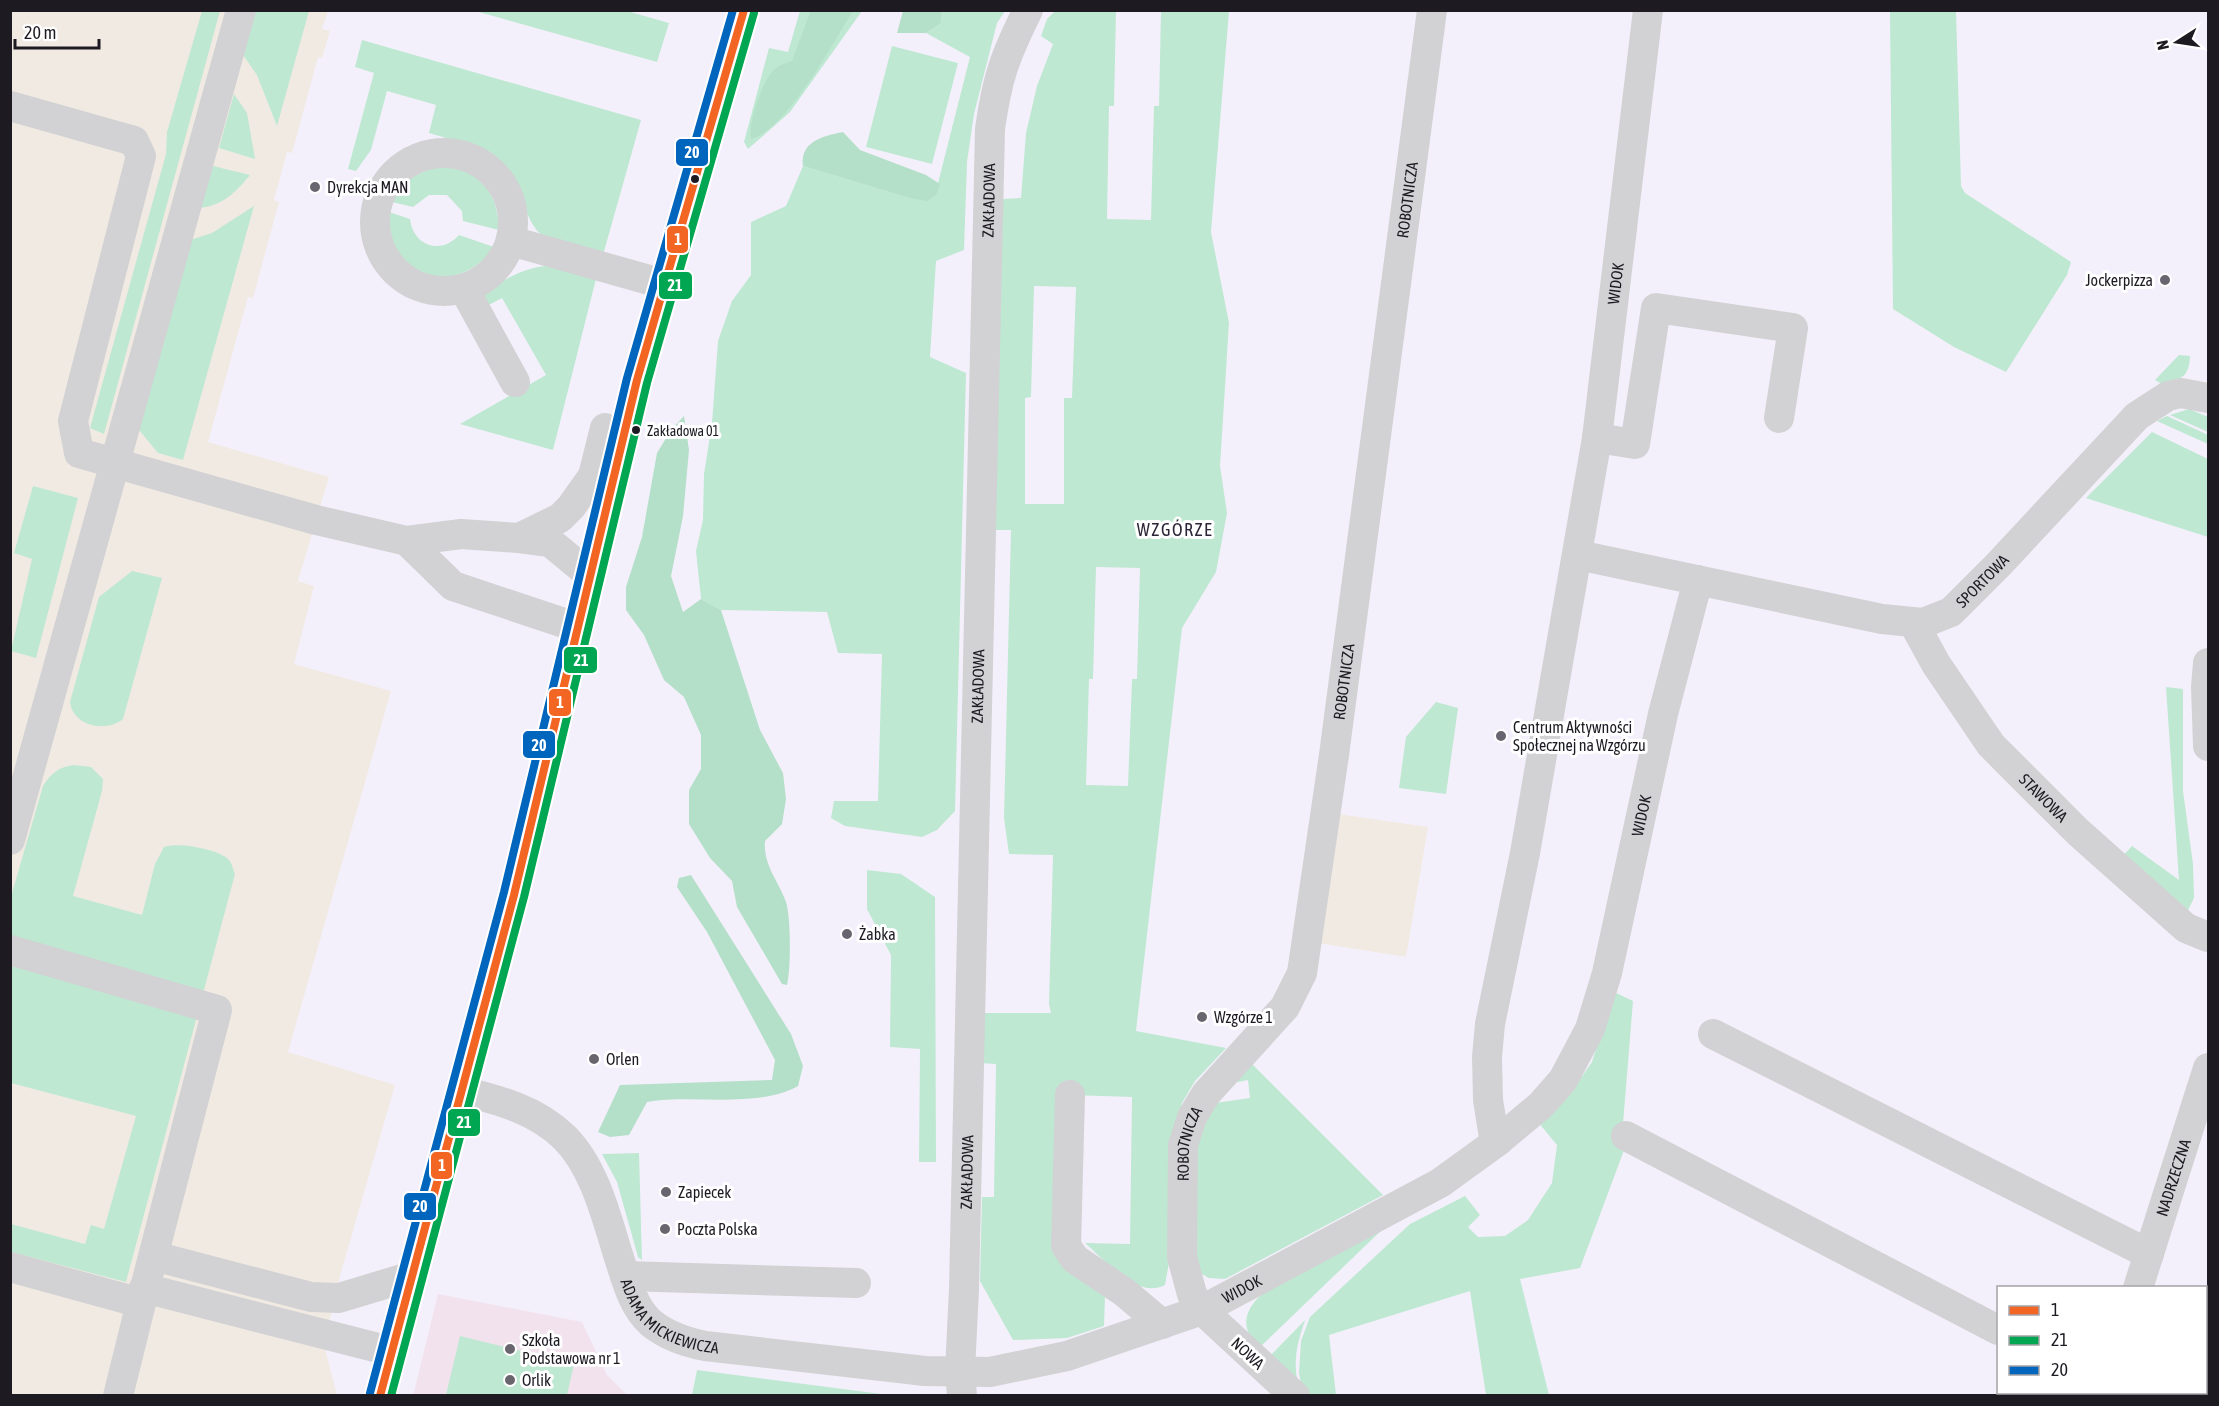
<svg xmlns="http://www.w3.org/2000/svg" width="2219" height="1406" viewBox="0 0 2219 1406" font-family="'Asap Condensed',sans-serif">
<style>
.industrial{fill:#f1eae3}
.education{fill:#f1e2ee}
.green{fill:#bee8d2;fill-rule:evenodd}
.forest{fill:#b4dfc9}
.lines{fill:none;stroke-linecap:round;stroke-linejoin:round}
.minor{stroke:#d2d2d4;stroke-width:30}
.bus-1-casing{stroke:#fff;stroke-width:12}
.bus-2-casing{stroke:#fff;stroke-width:12}
.bus-3-casing{stroke:#fff;stroke-width:12}
.bus-1{stroke:#f26522;stroke-width:8}
.bus-2{stroke:#00a651;stroke-width:8}
.bus-3{stroke:#0065bd;stroke-width:8}
.bus-dot{fill:#1d1a22;stroke:#fff;stroke-width:2}
.poi-dot{fill:#68656e;stroke:#fff;stroke-width:2}
.labels{text-anchor:middle;stroke-width:6;stroke-linejoin:round;paint-order:stroke}
.bus-label{font-size:14px;fill:#1d1a22;stroke:#fff;text-anchor:start}
.poi-label{font-size:16px;fill:#1d1a22;stroke:#fff;text-anchor:start}
.street-label{font-size:16px;fill:#1d1a22;stroke:#fff}
.neighbourhood-label{font-size:18px;letter-spacing:1.5px;fill:#2c2537;stroke:#fff}
.line-badge{stroke:#fff;stroke-width:2}
.badge-label{font-size:16px;text-anchor:middle;font-weight:bold;fill:#fff}
</style>
<rect width="100%" height="100%" fill="#f4f0fb"/>
<!-- industrial -->
<g class="industrial">
<path d="M10,11h318l-6,18 8,2 -8,27 -4,-1 -26,96 -5,-1 -13,48 5,2 -26,96 -5,-1 -40,145 121,35 -31,104 16,5 -20,78 97,27 -103,361 107,33 -55,191 -16,69 13,50h-326z"/>
<path d="M1338,814l90,13 -22,130 -88,-14z"/>
</g>
<!-- education -->
<path class="education" d="M438,1294l144,28 25,53 20,20 -214,1z"/>
<!-- green -->
<g class="green">
<path d="M202,11h18l-116,423 -14,-6 76,-274 1,-22z"/>
<path d="M255,11h54l-32,115 -20,-51 -14,-20z"/>
<path d="M475,11h152l42,12 -12,39z"/>
<path d="M800,11h62l-72,101 -42,37 -4,-7 25,-94 19,4z"/>
<path d="M942,11h63l-8,12 -23,91 -7,48 -3,88 -28,11 -6,96 36,16 -11,438 -18,19 -15,7 -77,-11 -14,-8 3,-17h44l4,-147 -44,-1 -11,-41 -106,-2 -20,-11 -5,-48 7,-31 1,-46 8,-51 6,-82 14,-40 19,-26v-53l35,-16 17,-40 106,32 26,-3 35,-138 -44,-24 15,-10z"/>
<path d="M1055,11h61l-2,95h-5l-2,113 44,1 3,-114h5l2,-95h68l-18,221 18,91 -9,143 7,47 -11,59 -34,56 -46,403 90,17 -31,33 -13,22 -8,27 -4,127 -5,28c-28,15 -60,-25 -80,-42l45,1 2,-147 -62,-2 -4,167 39,35 -1,29 -37,12 -54,2 -33,-59 2,-84h12l2,-133 -16,-1v-50h71l-2,-9 4,-149 -44,-1 -5,-36 7,-288h-19l10,-331 19,-1 5,-65 11,-47 16,-42 -12,-8 6,-17zM1034,286l42,1 -4,111h-8v106h-39v-106l6,-1zM1096,567l44,1 -3,111h-5l-4,107 -42,-1 3,-106h4z"/>
<path d="M1890,11h66l5,175 4,7 106,69 -4,13 -61,97 -52,-25 -61,-38z"/>
<path d="M362,40l279,80 -38,135c-16,-4 -40,-6 -54,-14 -22,-14 -22,-34 -32,-54 -18,-35 -54,-44 -88,-54l7,-28 -49,-14 -16,59 -15,21 -8,-2 26,-96 -19,-6z"/>
<path d="M892,46l66,17 -26,101 -66,-17z"/>
<path d="M234,94l13,19 8,46 -36,-11z"/>
<path d="M213,166l37,9c-15,18 -27,30 -50,33z"/>
<path d="M434,167c43,-1 64,21 65,63l-36,-9 -1,-10 -15,-16h-18l-16,12 -21,-5 18,-24z"/>
<path d="M254,206l-71,254 -25,-7 -19,-23 48,-189 25,-8z"/>
<path d="M389,212l21,7c3,26 30,37 49,16l35,12c-36,53 -111,32 -105,-35z"/>
<path d="M545,266l51,13 -43,171 -93,-26 86,-49 -44,-77 -19,10 -6,-12c23,-13 41,-27 68,-30z"/>
<path d="M2179,355l11,1c-1,21 -8,23 -28,28l-7,-4z"/>
<path d="M2189,409l19,8v15l-38,-17z"/>
<path d="M2167,416l41,19v9l-51,-23z"/>
<path d="M2152,432l56,27v78l-122,-39z"/>
<path d="M33,486l45,12 -42,160 -25,-7 21,-92 -18,-6z"/>
<path d="M132,571l30,7 -39,141c-18,14 -50,7 -53,-17l29,-105z"/>
<path d="M2166,687l17,2v102l10,73 1,34 -6,12 -68,-51 12,-13 47,34z"/>
<path d="M1436,702l22,6 -12,86 -47,-6 7,-51z"/>
<path d="M74,765l17,2 12,12 -1,12 -29,105 69,19 13,-51 9,-17c13,-5 55,2 65,13 3,3 4,10 6,14l-109,408 -115,-30v-28l74,20 6,-19 13,4 32,-113 -125,-33 -1,-183 33,-114c8,-13 16,-19 31,-21z"/>
<path d="M867,870l34,4 34,23 1,265h-17l1,-113 -30,-2 1,-92 -24,-46z"/>
<path d="M1614,992l19,9 -11,135 4,9 -46,123 -60,11 29,116h-63l-16,-104 -141,44 7,60h-27l-7,-7 -3,-15 2,-32 9,-24 100,-93 55,-28 15,19 -12,12 10,10 27,-1 23,-16 24,-37 5,-38 -19,-23 31,-27 23,-33z"/>
<path d="M1246,1058l137,137 -158,84 -16,-1 -9,-5 -9,-19 2,-113 15,-37 42,-6 -2,-18 -25,5z"/>
<path d="M639,1153l3,107 -4,-3 -21,-75 -15,-28z"/>
<path d="M1389,1223l-130,125c-19,-20 -16,-37 4,-55z"/>
<path d="M1305,1320c-8,24 -13,43 -6,67l-31,-29z"/>
<path d="M460,1336l114,28 -7,31h-121z"/>
<path d="M697,1370l192,25h-197z"/>
</g>
<!-- forest -->
<g class="forest">
<path d="M811,10l42,1c-21,33 -65,117 -102,128 -4,-14 12,-61 24,-70 4,-4 12,-6 17,-8z"/>
<path d="M903,11h39l-1,12 -15,10h-29z"/>
<path d="M843,132l17,18 66,25 14,9 -4,11 -9,6 -18,-3 -106,-32c-3,-24 19,-30 40,-34z"/>
<path d="M684,416l5,34 -6,66 -12,60 12,36 18,-13 20,11 39,120 23,43 3,26 -4,25 -17,17c-2,24 13,39 21,61 5,15 5,67 1,83l-5,-1 -45,-77 -5,-26 -22,-23 -21,-34v-34l12,-21v-34l-17,-38 -20,-17 -20,-45 -18,-25v-23l16,-50 15,-84 14,-23z"/>
<path d="M691,875l100,159 12,32 -5,20c-41,23 -105,8 -151,16l-18,33 -19,2 -12,-5 22,-47 152,-5 3,-20 -68,-128 -30,-45 2,-9z"/>
</g>
<g class="lines">
<!-- minor -->
<g class="minor">
<path d="M10,106l124,35 7,15 -68,265 6,32 237,67 91,21 54,-7 58,4 41,-20 11,-11 22,-31 12,-48"/>
<circle cx="444" cy="222" r="69"/>
<path d="M511,241l156,44"/>
<path d="M464,289l51,93"/>
<path d="M1597,438l38,6 21,-136 137,20 -14,90"/>
<path d="M519,538l31,4 41,34"/>
<path d="M407,541l46,45 126,42"/>
<path id="s1" d="M1578,555l304,64 41,4 28,-11 48,-48 138,-148 31,-20 13,-3 27,5"/>
<path id="s2" d="M1914,624l22,40 55,81 87,87 108,96 22,9"/>
<path d="M2208,663l-2,24 2,59"/>
<path d="M10,840l231,-830"/>
<path d="M10,950l207,60 -76,293 -131,-36"/>
<path d="M1713,1034l436,220"/>
<path id="s3" d="M462,1091c37,9 75,19 103,47 32,32 43,87 57,129 6,19 13,42 29,56 16,13 34,19 54,23l220,25 65,1 77,-16 135,-46 238,-127 58,-42 43,-36 22,-25 27,-51 17,-56 56,-259 35,-134"/>
<path d="M1070,1095l-4,151 9,13 49,33 38,32"/>
<path d="M1626,1136l372,194"/>
<path id="s4" d="M1498,1141l-5,-10 -5,-31 -1,-43 3,-33 35,-171 72,-415 51,-428"/>
<path d="M154,1256l157,41 28,1 73,-22"/>
<path d="M625,1276l231,7"/>
<path d="M144,1288l246,63"/>
<path id="s5" d="M2138,1288l70,-220"/>
<path d="M118,1396l23,-93"/>
<path d="M380,1396l134,-501 123,-515 107,-370"/>
<path id="s6" d="M962,1396l-2,-25 4,-82 26,-1160c7,-51 15,-73 38,-119"/>
<path id="s7" d="M1295,1396l-93,-86 -10,-16 -10,-37 1,-112 9,-28 14,-23 79,-87 17,-34 32,-218 98,-745"/>
<path d="M2103,1396l1,-4"/>
</g>
<!-- bus-1 casing -->
<g class="bus-1-casing">
<path id="bus-1" d="M380,1396l134,-501 123,-515 107,-370"/>
</g>
<!-- bus-2 casing -->
<g class="bus-2-casing">
<path id="bus-2" d="M391,1396l133,-499 123,-514 107,-370"/>
</g>
<!-- bus-3 casing -->
<g class="bus-3-casing">
<path id="bus-3" d="M370,1393l134,-501 123,-514 106,-368"/>
</g>
<!-- bus-1 -->
<use href="#bus-1" class="bus-1"/>
<!-- bus-2 -->
<use href="#bus-2" class="bus-2"/>
<!-- bus-3 -->
<use href="#bus-3" class="bus-3"/>
</g>
<!-- markers -->
<g class="bus-dot">
<circle cx="695" cy="179" r="5"/>
<circle cx="636" cy="430" r="5"/>
</g>
<g class="poi-dot">
<circle cx="315" cy="187" r="6"/>
<circle cx="2165" cy="280" r="6"/>
<circle cx="1501" cy="736" r="6"/>
<circle cx="847" cy="934" r="6"/>
<circle cx="1202" cy="1017" r="6"/>
<circle cx="594" cy="1059" r="6"/>
<circle cx="666" cy="1192" r="6"/>
<circle cx="665" cy="1229" r="6"/>
<circle cx="510" cy="1349" r="6"/>
<circle cx="510" cy="1380" r="6"/>
</g>
<g class="labels">
<!-- bus labels -->
<g class="bus-label">
<text x="647" y="436">Zakładowa 01</text>
</g>
<!-- poi labels -->
<g class="poi-label">
<text x="327" y="193">Dyrekcja MAN</text>
<text x="2153" y="286" text-anchor="end">Jockerpizza</text>
<text x="1513" y="733">Centrum Aktywności<tspan x="1513" dy="18">Społecznej na Wzgórzu</tspan></text>
<text x="859" y="940">Żabka</text>
<text x="1214" y="1023">Wzgórze 1</text>
<text x="606" y="1065">Orlen</text>
<text x="678" y="1198">Zapiecek</text>
<text x="677" y="1235">Poczta Polska</text>
<text x="522" y="1346">Szkoła<tspan x="522" dy="18">Podstawowa nr 1</tspan></text>
<text x="522" y="1386">Orlik</text>
</g>
<!-- street labels -->
<g class="street-label">
<text dy="6" stroke="none"><textPath href="#s7" startOffset="1288">ROBOTNICZA</textPath></text>
<text dy="6" stroke="none"><textPath href="#s6" startOffset="1196">ZAKŁADOWA</textPath></text>
<text dy="6" stroke="none"><textPath href="#s4" startOffset="870">WIDOK</textPath></text>
<text dy="6" stroke="none"><textPath href="#s1" startOffset="426">SPORTOWA</textPath></text>
<text dy="6" stroke="none"><textPath href="#s7" startOffset="802">ROBOTNICZA</textPath></text>
<text dy="6" stroke="none"><textPath href="#s6" startOffset="710">ZAKŁADOWA</textPath></text>
<text dy="6" stroke="none"><textPath href="#s2" startOffset="218">STAWOWA</textPath></text>
<text dy="6" stroke="none"><textPath href="#s3" startOffset="1596">WIDOK</textPath></text>
<text dy="6" stroke="none"><textPath href="#s7" startOffset="298">ROBOTNICZA</textPath></text>
<text dy="6" stroke="none"><textPath href="#s6" startOffset="224">ZAKŁADOWA</textPath></text>
<text dy="6" stroke="none"><textPath href="#s5" startOffset="116">NADRZECZNA</textPath></text>
<text dy="6" stroke="none"><textPath href="#s3" startOffset="933">WIDOK</textPath></text>
<text dy="6" stroke="none"><textPath href="#s3" startOffset="332">ADAMA MICKIEWICZA</textPath></text>
<text transform="translate(1248 1353) rotate(43)" y="6">NOWA</text>
</g>
<!-- neighbourhood labels -->
<g class="neighbourhood-label">
<text x="1175" y="536">WZGÓRZE</text>
</g>
</g>
<g class="line-badge">
<rect x="675" y="138" width="34" height="29" rx="6" fill="#0065bd"/>
<rect x="666" y="225" width="23" height="29" rx="6" fill="#f26522"/>
<rect x="658" y="271" width="35" height="29" rx="6" fill="#00a651"/>
<rect x="563" y="646" width="35" height="28" rx="6" fill="#00a651"/>
<rect x="548" y="688" width="24" height="29" rx="6" fill="#f26522"/>
<rect x="522" y="730" width="34" height="29" rx="6" fill="#0065bd"/>
<rect x="447" y="1108" width="34" height="29" rx="6" fill="#00a651"/>
<rect x="430" y="1151" width="23" height="29" rx="6" fill="#f26522"/>
<rect x="403" y="1192" width="34" height="29" rx="6" fill="#0065bd"/>
</g>
<g class="badge-label">
<text x="692" y="158">20</text>
<text x="678" y="245">1</text>
<text x="675" y="291">21</text>
<text x="581" y="666">21</text>
<text x="560" y="708">1</text>
<text x="539" y="751">20</text>
<text x="464" y="1128">21</text>
<text x="442" y="1171">1</text>
<text x="420" y="1212">20</text>
</g>
<!-- border -->
<rect width="2219" height="1406" fill="none" stroke="#1d1a22" stroke-width="24"/>
<!-- legend -->
<rect x="1997" y="1286" width="210" height="108" fill="#ffffff" stroke="#a5a3a7" stroke-width="1.5"/>
<rect x="2009" y="1306" width="30" height="9" fill="#f26522" stroke="#a5a3a7" stroke-width="1.5"/>
<text x="2051" y="1316" font-size="18" fill="#1d1a22">1</text>
<rect x="2009" y="1336" width="30" height="9" fill="#00a651" stroke="#a5a3a7" stroke-width="1.5"/>
<text x="2051" y="1346" font-size="18" fill="#1d1a22">21</text>
<rect x="2009" y="1366" width="30" height="9" fill="#0065bd" stroke="#a5a3a7" stroke-width="1.5"/>
<text x="2051" y="1376" font-size="18" fill="#1d1a22">20</text>
<!-- north arrow -->
<g transform="translate(2177 42) rotate(258)" stroke="#ffffff" stroke-width="4.5" paint-order="stroke">
<path d="M0-4.5L10 22L0 15L-10 22Z" fill="#1d1a22"/>
<text y="-9" font-size="16" font-weight="bold" text-anchor="middle" fill="#1d1a22">N</text>
</g>
<!-- scale -->
<path d="M15 39v9h84v-9" fill="none" stroke="#1d1a22" stroke-width="3"/>
<text x="24" y="39" font-size="18" fill="#1d1a22" stroke="#ffffff" stroke-width="4.5" paint-order="stroke">20 m</text>
</svg>
